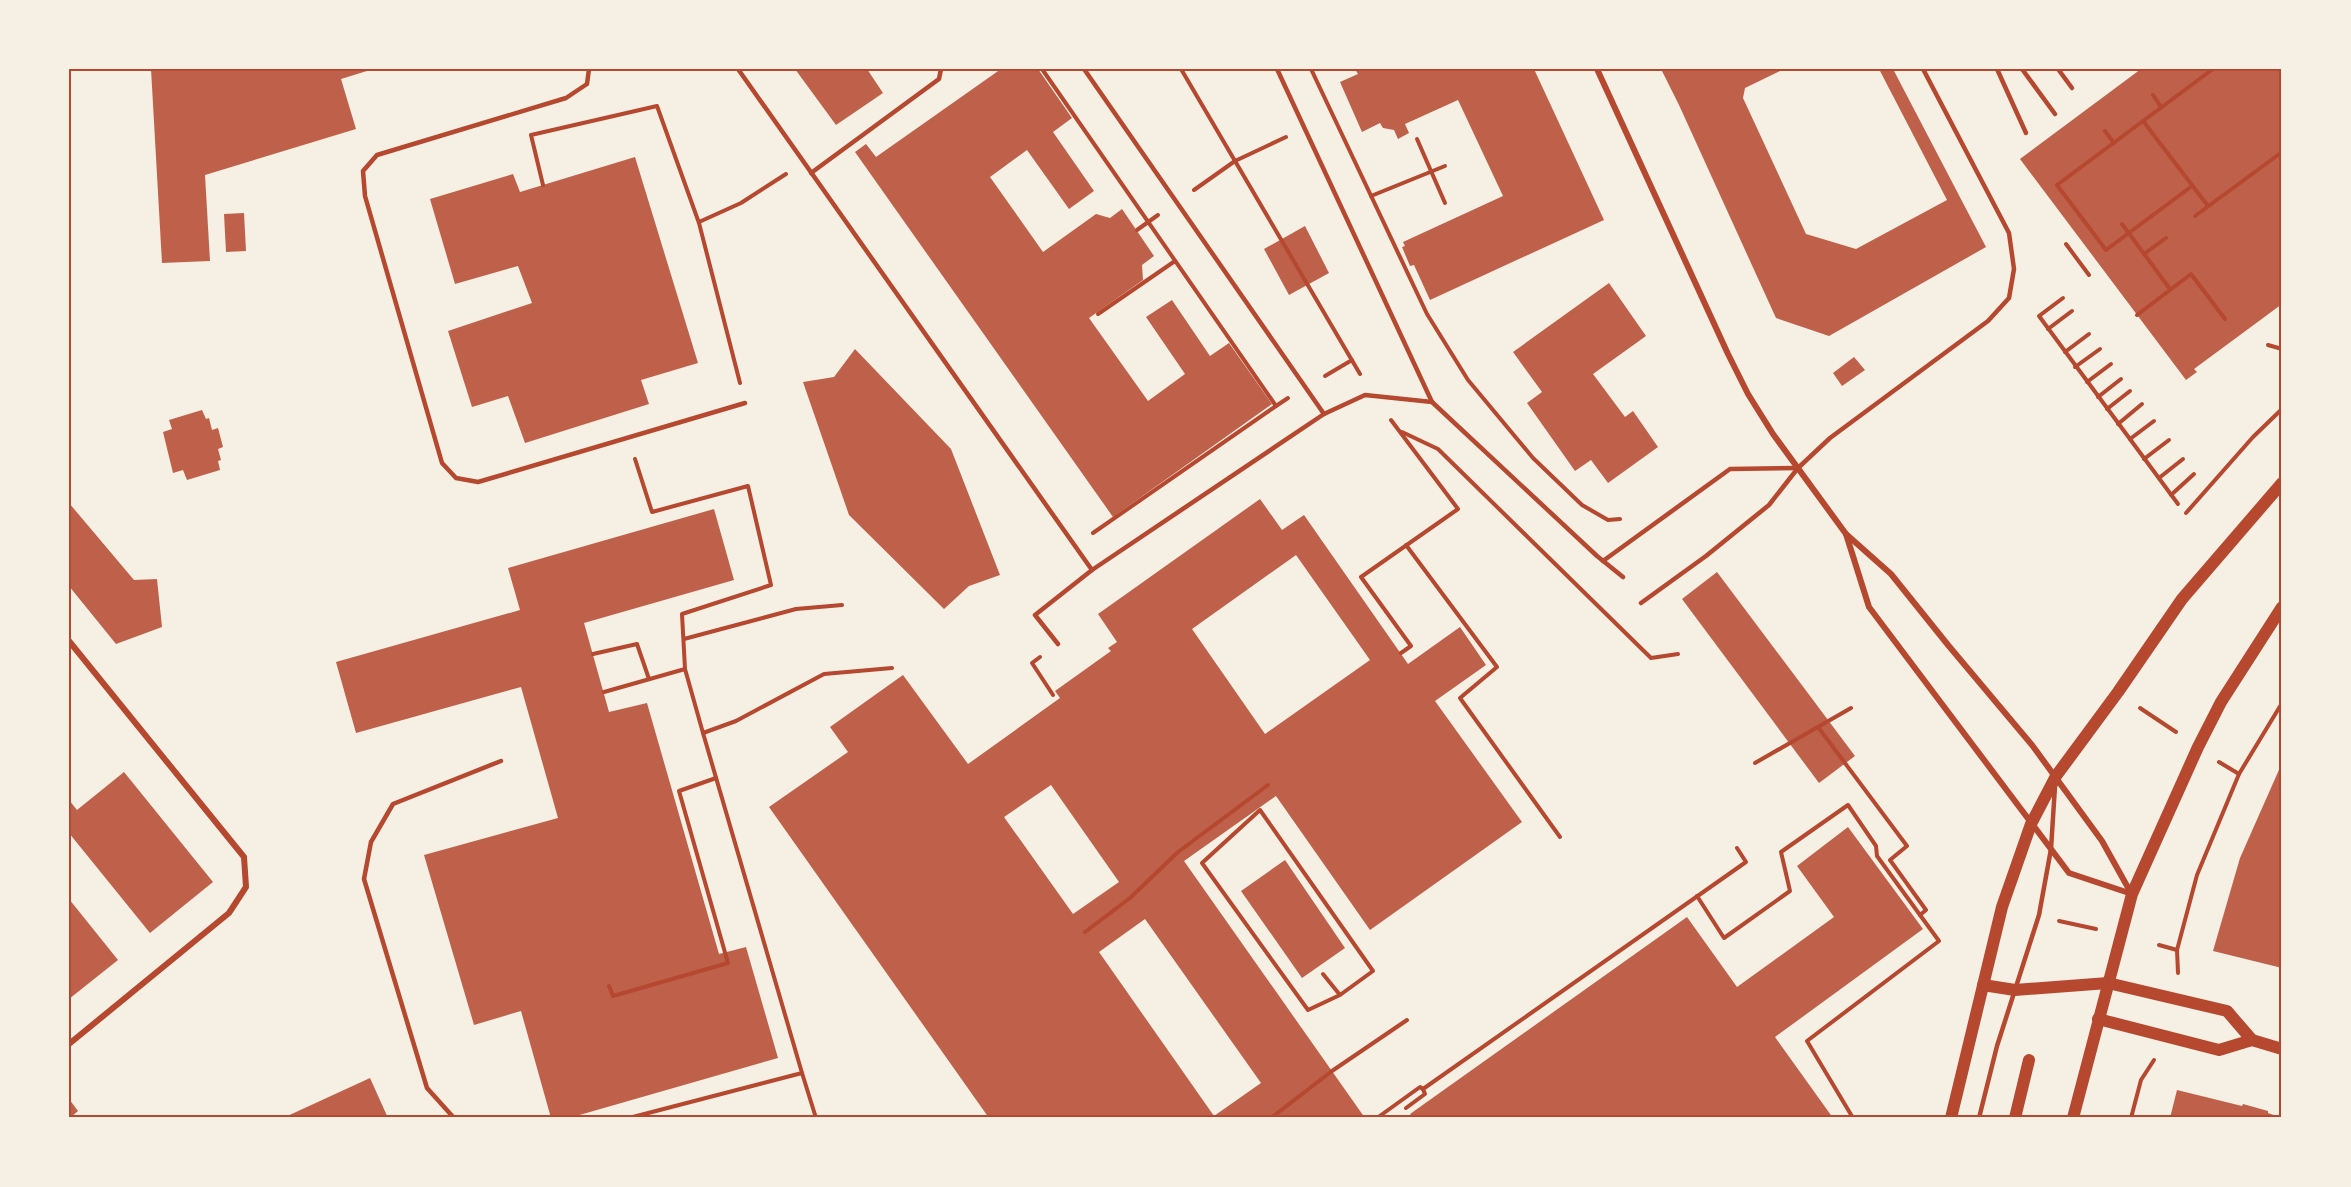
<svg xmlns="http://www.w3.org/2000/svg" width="2351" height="1187" viewBox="0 0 2351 1187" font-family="Signika,sans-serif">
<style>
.building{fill:#bf614a;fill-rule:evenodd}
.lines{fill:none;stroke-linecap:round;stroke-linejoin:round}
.path{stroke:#b5482f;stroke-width:4}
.service{stroke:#b5482f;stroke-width:4.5}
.minor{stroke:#b5482f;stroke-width:6}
.secondary{stroke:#b5482f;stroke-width:12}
.neatline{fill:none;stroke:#b5482f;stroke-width:2}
</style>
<rect width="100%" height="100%" fill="#f6efe4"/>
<!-- building -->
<g class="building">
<path d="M151,69h219v1l-29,9 15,50 -151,46 5,86 -48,2z"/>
<path d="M795,69h72l16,24 -47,32z"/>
<path d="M1001,69h37l34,49 -19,14 41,59 -25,18 -42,-59 -37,27 53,75 53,-38 14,4 12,-9 32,47 -12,9 1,15 -54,38 59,83 37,-27 -39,-57 26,-17 38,56 19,-13 43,61 -159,113 -258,-365 11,-8 10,13z"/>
<path d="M1355,69h179l70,151 -174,80 -16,-35 -4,1 -8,-19 3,-1 -2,-4 100,-46 -45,-96 -53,24 4,9 -11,6 -4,-9 -11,-2 -3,-5 -18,9 -22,-50 18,-8z"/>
<path d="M1661,69h123l-39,19 -2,10 63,136 50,15 91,-49 -68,-131h14l93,178 -157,89 -53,-18 -97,-213z"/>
<path d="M2141,69h141v235l-88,65 3,3 -11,8 -166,-221z"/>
<path d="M635,157l63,206 -57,17 8,24 -124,39 -17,-47 -36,11 -24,-76 84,-28 -14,-37 -63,18 -25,-85 83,-25 7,18z"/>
<path d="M244,213l2,38 -20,1 -2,-38z"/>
<path d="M1305,226l24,47 -40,22 -25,-46z"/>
<path d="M1609,283l37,53 -53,38 32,43 8,-6 25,36 -50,36 -17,-23 -16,11 -48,-68 15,-11 -29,-40z"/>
<path d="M855,349l96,100 49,126 -31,11 -25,23 -95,-94 -46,-133 31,-5z"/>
<path d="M1854,357l11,13 -23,16 -9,-13z"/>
<path d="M202,410l4,9 3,-1 3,12 6,-2 5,19 -5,2 3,11 -3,1 2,9 -33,10 -4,-10 -10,3 -10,-41 9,-3 -3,-9z"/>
<path d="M1260,499l22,31 22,-15 104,149 52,-37 26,38 -51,36 87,121 -152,108 -94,-134 -92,65 181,257h-376l-220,-311 79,-55 -18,-25 73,-52 65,89 92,-66 -5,-7 56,-40 -3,-3 9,-6 -19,-28zM1296,555l74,105 -105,74 -73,-105zM1051,785l68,97 -46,32 -69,-97zM1145,919l116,164 -47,33 -115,-164z"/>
<path d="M69,503l65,77 23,-1 5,48 -46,17 -47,-58z"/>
<path d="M714,509l20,71 -150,43 25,89 38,-9 72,251 27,-7 32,111 -209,60h-18l-30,-107 -47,14 -50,-170 134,-37 -37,-131 -165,46 -20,-71 184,-52 -12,-42z"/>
<path d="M1717,572l138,184 -36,27 -137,-184z"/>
<path d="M2282,763v205l-69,-17 27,-93z"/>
<path d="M124,772l89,110 -63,51 -81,-100v-33l8,10z"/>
<path d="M1848,827l75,102 -148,108 58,81h-420l-3,-4 277,-197 50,70 97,-70 -37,-51z"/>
<path d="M1285,860l60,88 -43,30 -61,-87z"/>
<path d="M69,899l49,61 -49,39z"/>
<path d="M370,1078l18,40h-105z"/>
<path d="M2177,1090l65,16 1,-2 25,7v2l14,5h-112z"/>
<path d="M69,1099l9,12 -8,7h-1z"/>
</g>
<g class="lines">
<!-- path -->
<g class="path">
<path d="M1042,69l234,337 -183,127"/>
<path d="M1181,69l179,305"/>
<path d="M1311,69l116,245 41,66 65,78 49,47 26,15 12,-1"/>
<path d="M2153,95l8,12"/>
<path d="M2143,121l65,85"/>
<path d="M2105,131l9,12"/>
<path d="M1417,139l28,64"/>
<path d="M543,185l-12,-50 126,-29 42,117 41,160"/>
<path d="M2192,186l-86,64 -49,-65 156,-116"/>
<path d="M1194,190l41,-29 51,-24"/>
<path d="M1371,196l74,-30"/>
<path d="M2195,216l87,-64"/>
<path d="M699,222l42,-19 45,-29"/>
<path d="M2122,224l48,65"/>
<path d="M1137,230l21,-15"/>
<path d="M2066,244l23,31"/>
<path d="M2144,254l22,-16"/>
<path d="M2063,298l-24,18 139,188"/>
<path d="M1098,314l77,-53"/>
<path d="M2137,315l54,-41 34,45"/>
<path d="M2048,329l24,-18"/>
<path d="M2268,345l14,4"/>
<path d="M2065,352l24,-18"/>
<path d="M2075,367l25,-18"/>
<path d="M1325,376l27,-16"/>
<path d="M2087,382l24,-18"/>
<path d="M2098,397l23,-18"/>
<path d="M1276,406l12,-8"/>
<path d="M2107,409l23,-18"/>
<path d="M1391,420l67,89 -97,68 50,69 -10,7"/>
<path d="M2118,424l24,-20"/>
<path d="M1402,432l36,17 213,209 27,-4"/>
<path d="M2130,439l24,-18"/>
<path d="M635,459l17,53 96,-26 23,99 -89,29 3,55"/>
<path d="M2144,459l25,-19"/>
<path d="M2159,478l24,-19"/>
<path d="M2171,495l23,-21"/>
<path d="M2186,513l67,-76 29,-28"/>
<path d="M1406,545l91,122 -37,31 100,139"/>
<path d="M684,639l112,-30 46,-4"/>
<path d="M593,654l44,-10 12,35"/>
<path d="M1040,657l-8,6 21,32"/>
<path d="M604,692l81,-23 18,64 33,-12 88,-47 68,-6"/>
<path d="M2140,708l36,24"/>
<path d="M2219,762l20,12"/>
<path d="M1755,763l96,-55"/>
<path d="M1697,896l27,42 66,-47 -9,-39 67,-47 28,41 1,10 43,59 6,-5 -36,-50 17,-14 -89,-119"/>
<path d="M2059,921l37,8"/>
<path d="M1085,932l45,-34 48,-46 90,-67"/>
<path d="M2159,945l18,5"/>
<path d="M2178,973l-1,-23 20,-75 42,-101 43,-71"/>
<path d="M1323,974l17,21 33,-24 -113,-161 -58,53 106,147 32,-15"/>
<path d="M609,986l4,10 115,-33 -49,-172 37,-13"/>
<path d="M802,1073l14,45"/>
<path d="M1406,1108l19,-14 -2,-5 323,-227 -9,-14"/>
<path d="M629,1118l173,-45 -99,-340"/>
<path d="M1271,1118l61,-47 75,-51"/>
<path d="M1377,1118l43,-31 3,2"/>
<path d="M1853,1118l-46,-77 132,-100 -19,-26"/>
<path d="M2131,1118l10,-38 13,-20"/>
</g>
<!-- service -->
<g class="service">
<path d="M589,69l-2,15 -21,14 -189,57 -14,16 2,25 77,267 14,15 22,4 267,-79"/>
<path d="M738,69l354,501"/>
<path d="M1084,69l240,345"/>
<path d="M1277,69l155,333"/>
<path d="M1997,69l29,64"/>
<path d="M2022,69l33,45"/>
<path d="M2058,69l14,19"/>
<path d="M811,173l128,-94 2,-10"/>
<path d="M1603,561l127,-92 68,-1"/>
<path d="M1641,603l65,-47 63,-51 29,-37 32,-30 158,-117 21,-23 5,-29 -5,-36 -86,-164"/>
<path d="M1058,644l-23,-29 57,-45 232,-156 41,-19 67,7 165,154 26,21"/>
<path d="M454,1118l-27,-30 -63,-209 7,-37 22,-38 108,-43"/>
<path d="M1979,1118l18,-72 42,-131 12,-66 4,-63"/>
</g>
<!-- minor -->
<g class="minor">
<path d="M1597,69l131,285 20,40 25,40 73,100 45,40 57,71 84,100 70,96 29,52"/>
<path d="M1846,534l23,73 200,266 63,21"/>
<path d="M69,641l175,216 2,30 -17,26 -160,131"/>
</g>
<!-- secondary -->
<g class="secondary">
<path d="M1983,985l32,5 93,-7 119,28 25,29"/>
<path d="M2098,1019l121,31 33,-10 30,9"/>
<path d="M1951,1118l51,-211 29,-83 25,-48 62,-84 64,-93 100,-116"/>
<path d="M2015,1118l14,-58"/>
<path d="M2073,1118l59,-224 66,-147 23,-45 61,-95"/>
</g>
</g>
<!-- border -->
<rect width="2351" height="1187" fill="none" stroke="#f6efe4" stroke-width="141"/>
<rect x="70" y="70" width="2210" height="1046" class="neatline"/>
</svg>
